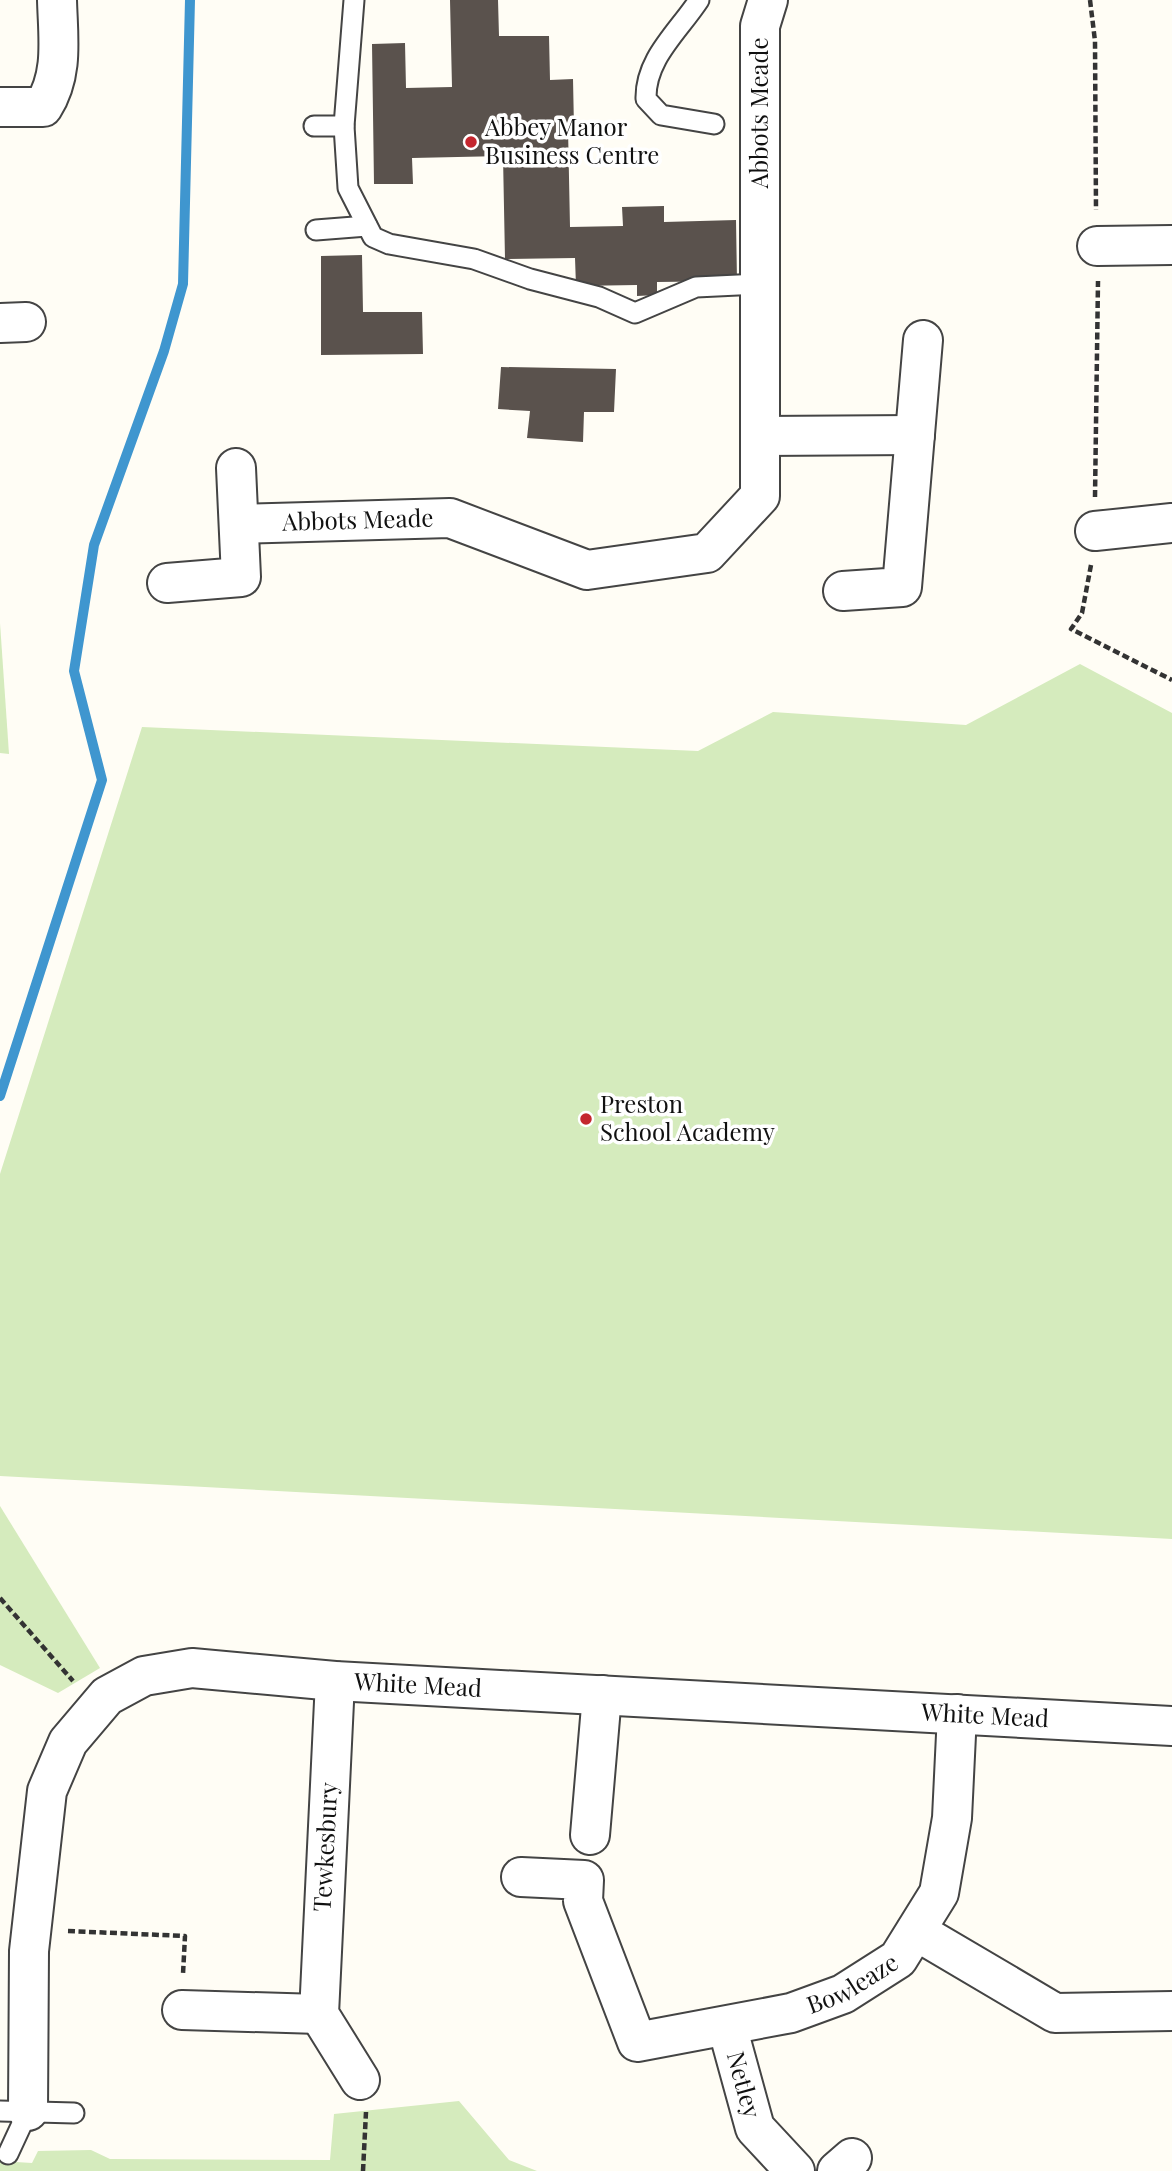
<svg xmlns="http://www.w3.org/2000/svg" width="1172" height="2171" viewBox="0 0 1172 2171" font-family="'Playfair Display',serif">
<style>
.green{fill:#d5ebbd}
.lines{fill:none;stroke-linecap:round;stroke-linejoin:round}
.stream{stroke:#3f96cf;stroke-width:10}
.building{fill:#5a524d}
.service-casing{stroke:#444;stroke-width:23}
.minor-casing{stroke:#444;stroke-width:42}
.path{stroke:#333;stroke-width:4.5;stroke-dasharray:7 3.5;stroke-linecap:butt}
.service{stroke:#fff;stroke-width:19}
.minor{stroke:#fff;stroke-width:38}
.poi-dot{fill:#c4262e;stroke:#fff;stroke-width:2.5}
.labels{text-anchor:middle;stroke-width:7;stroke-linejoin:round;paint-order:stroke}
.street-label{font-size:24px;fill:#111;stroke:#fff}
.poi-label{font-size:24px;fill:#111;stroke:#fff;text-anchor:start}
</style>
<rect width="100%" height="100%" fill="#fffdf5"/>
<!-- green -->
<g class="green">
<path d="M0,623l9,131 -9,-1z"/>
<path d="M1080,664l92,49v826l-1172,-63v-302l142,-447 556,24 75,-39 193,13z"/>
<path d="M0,1506l100,162 -42,25 -58,-28z"/>
<path d="M459,2101l50,59 28,11h-537v-10l32,2 6,-12 53,-1 19,9 220,1 4,-46z"/>
</g>
<g class="lines">
<!-- stream -->
<path class="stream" d="M0,1096l102,-316 -28,-109 20,-126 70,-194 19,-67 7,-284"/>
</g>
<!-- building -->
<g class="building">
<path d="M450,0h48l1,36h50l1,44 23,-1 1,49h-6l2,99 53,-1 -1,-19 42,-1v16l72,-2 1,61 -80,1v13l-20,1v-11l-61,1 -1,-28 -70,1 -2,-103 -91,2 1,26h-39l-2,-140 33,-1 1,45 46,-1z"/>
<path d="M362,255l1,57h59l1,42 -102,1v-99z"/>
<path d="M501,367l115,2 -2,43h-30l-1,30 -56,-4 3,-27 -32,-2z"/>
</g>
<g class="lines">
<!-- service casing -->
<g class="service-casing">
<g id="service">
<path d="M354,0l-10,126 4,62 25,49 16,7 85,15 56,20 69,18 36,16 61,-26 63,-3"/>
<path d="M699,0c-21,32 -54,59 -53,99l15,16 53,9"/>
<path d="M314,126h30"/>
<path d="M316,230l51,-4"/>
<path d="M0,2111l74,2"/>
<path d="M8,2154l20,-43"/>
</g>
</g>
<!-- minor casing -->
<g class="minor-casing">
<g id="minor">
<path d="M0,107h43c21,-33 15,-69 14,-107"/>
<path d="M1097,246l75,-1"/>
<path d="M0,323l26,-1"/>
<path d="M760,436l155,-1"/>
<path id="s1" d="M239,524l211,-6 137,52 120,-17 53,-57v-470l8,-26"/>
<path d="M1095,531l77,-8"/>
<path d="M167,583l74,-6 -5,-109"/>
<path d="M843,591l59,-4 21,-247"/>
<path d="M335,1681l-16,333 41,66"/>
<path d="M590,1835l12,-140"/>
<path id="s2" d="M521,1877l63,3 -1,21 54,141 154,-29 52,-19 55,-35 41,-66 13,-75 5,-104"/>
<path d="M916,1931l139,82 117,-2"/>
<path d="M182,2010l137,4"/>
<path id="s3" d="M727,2026l28,102 40,43"/>
<path id="s4" d="M28,2111l1,-160 18,-160 21,-49 39,-46 37,-20 48,-8 143,13 837,45"/>
<path d="M837,2171l15,-13"/>
</g>
</g>
<!-- path -->
<g class="path">
<path d="M1090,0l5,41 1,169"/>
<path d="M1095,497l3,-216"/>
<path d="M1091,565l-9,48 -11,16 101,51"/>
<path d="M0,1598l73,83"/>
<path d="M68,1931l117,5 -2,38"/>
<path d="M363,2171l3,-59"/>
</g>
<!-- service -->
<use href="#service" class="service"/>
<!-- minor -->
<use href="#minor" class="minor"/>
</g>
<!-- markers -->
<g class="poi-dot">
<circle cx="471" cy="142" r="7"/>
<circle cx="586" cy="1119" r="7"/>
</g>
<g class="labels">
<!-- street labels -->
<g class="street-label">
<text transform="translate(760 113) rotate(-90)" y="8">Abbots Meade</text>
<text dy="8" stroke="none"><textPath href="#s1" startOffset="119">Abbots Meade</textPath></text>
<text dy="8" stroke="none"><textPath href="#s4" startOffset="752">White Mead</textPath></text>
<text dy="8" stroke="none"><textPath href="#s4" startOffset="1320">White Mead</textPath></text>
<text transform="translate(326 1847) rotate(-87)" y="8">Tewkesbury</text>
<text dy="8" stroke="none"><textPath href="#s2" startOffset="460">Bowleaze</textPath></text>
<text dy="8" stroke="none"><textPath href="#s3" startOffset="61">Netley</textPath></text>
</g>
<!-- poi labels -->
<g class="poi-label">
<text x="485" y="136">Abbey Manor<tspan x="485" dy="28">Business Centre</tspan></text>
<text x="600" y="1113">Preston<tspan x="600" dy="28">School Academy</tspan></text>
</g>
</g>
</svg>
